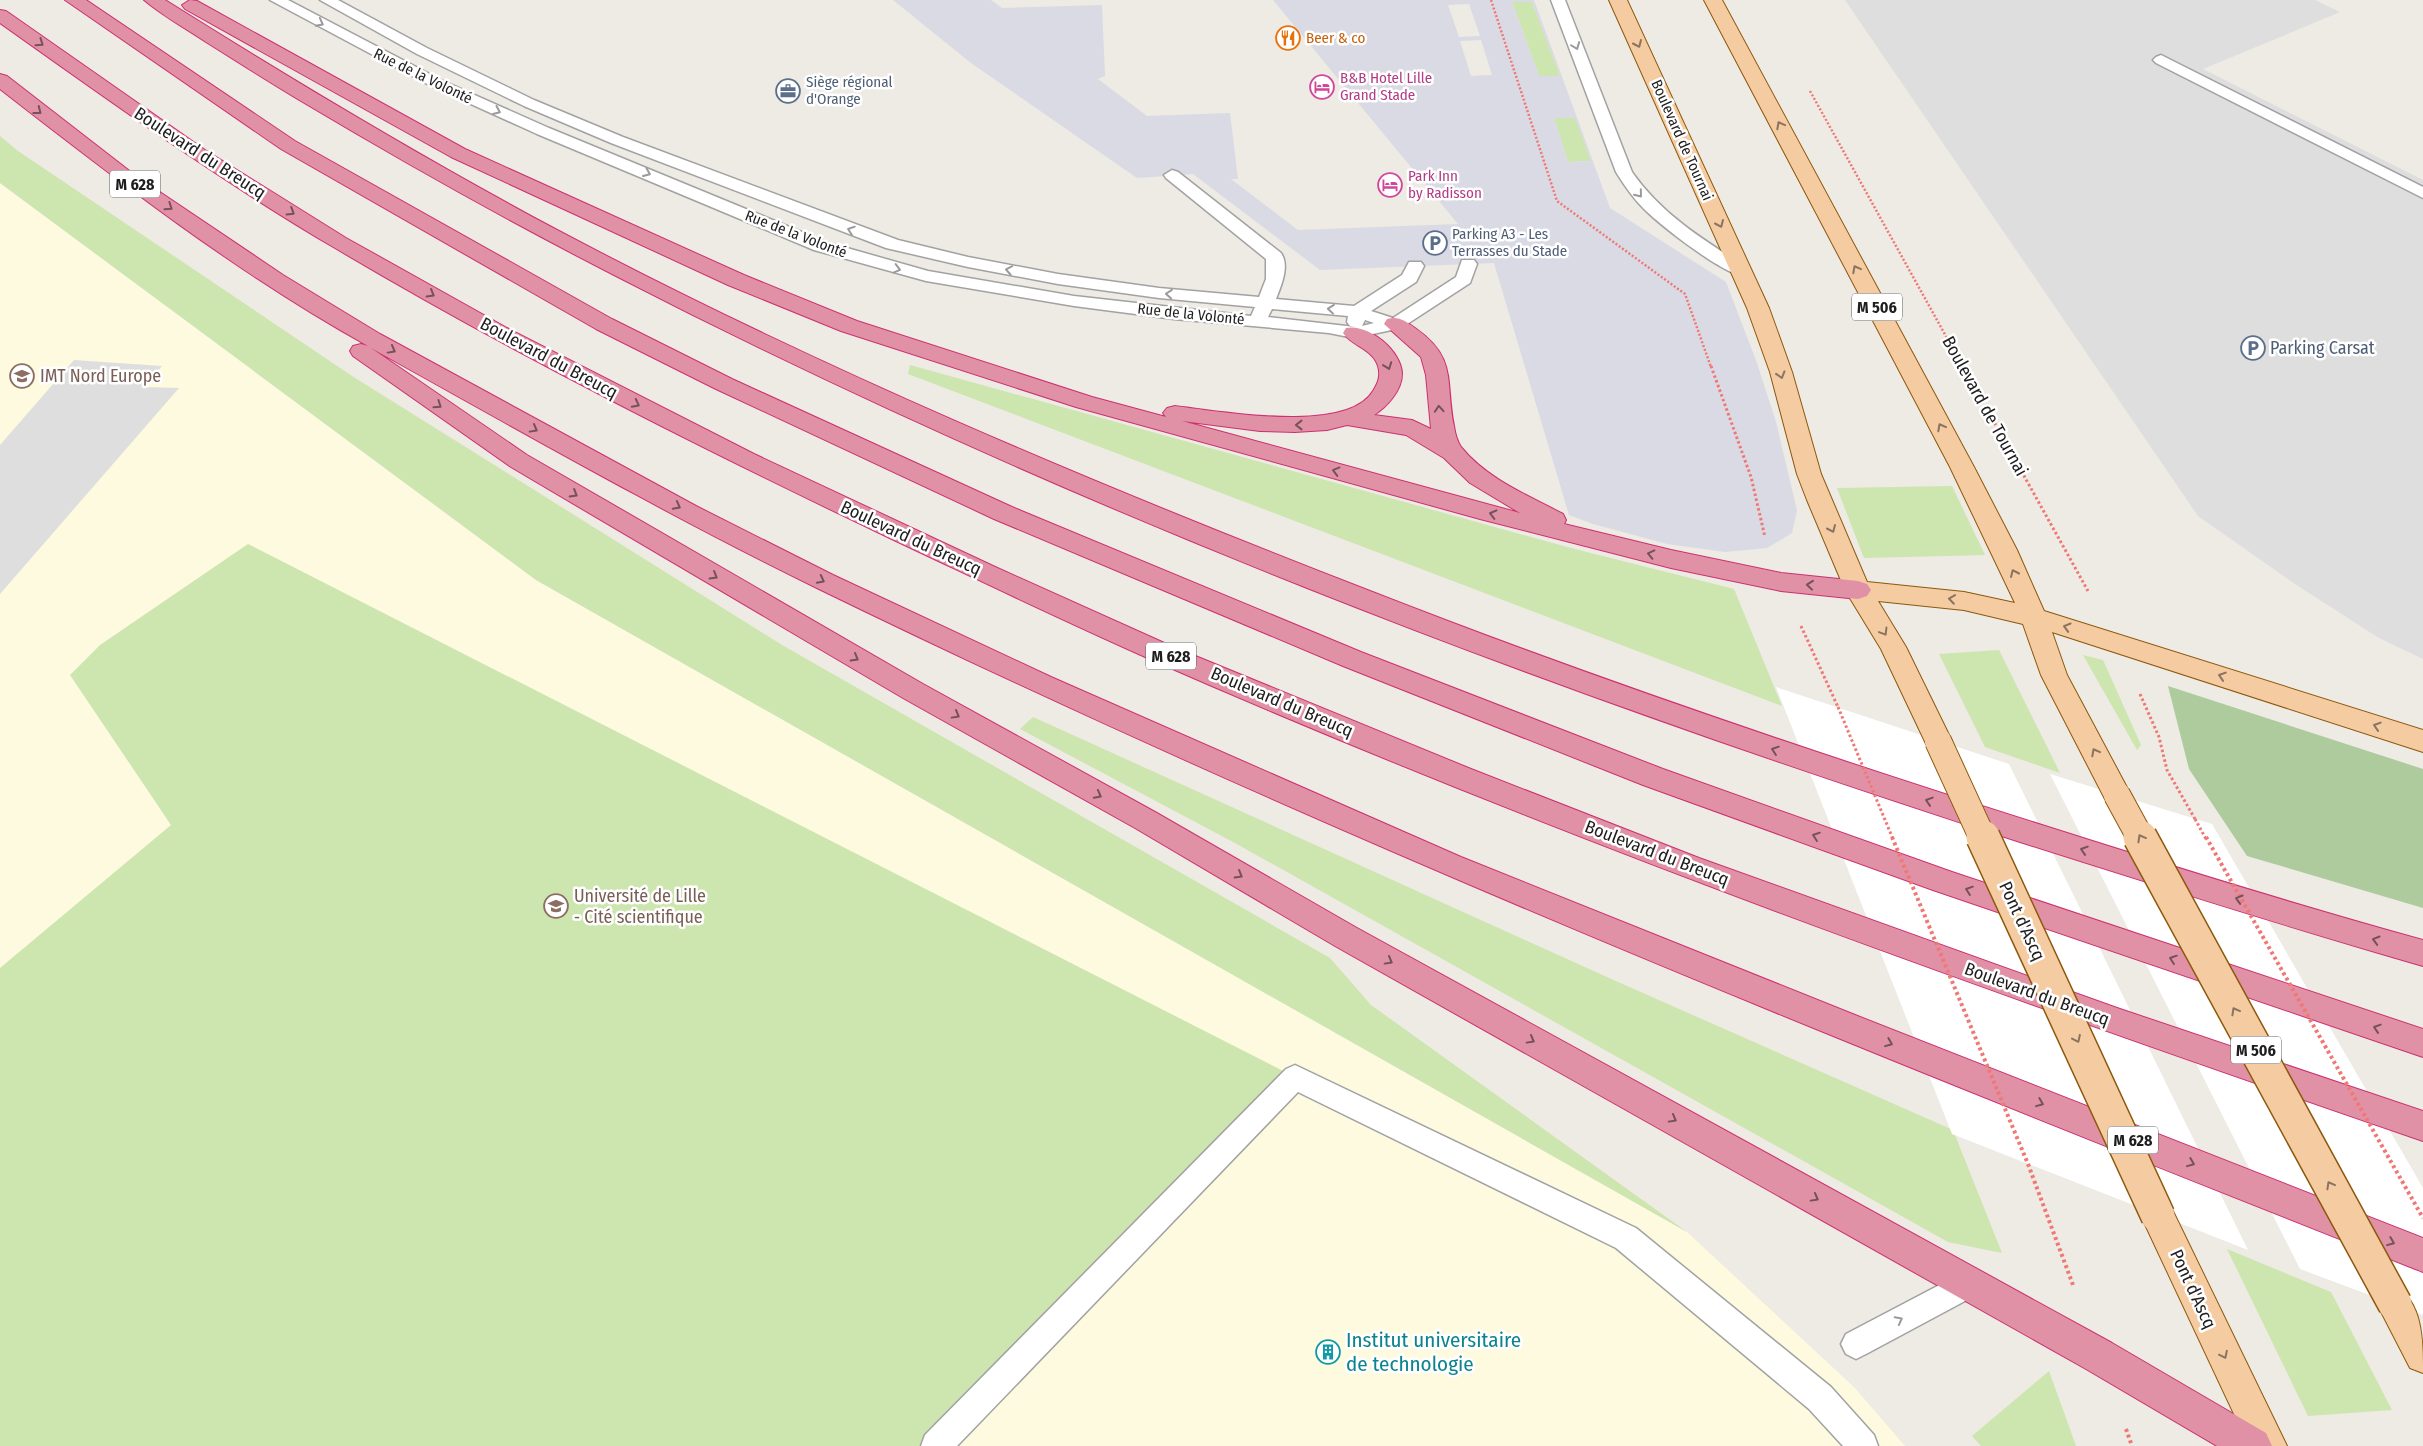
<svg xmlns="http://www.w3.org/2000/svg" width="2423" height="1446" viewBox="0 0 2423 1446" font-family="'Fira Sans Condensed',sans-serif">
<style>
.education{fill:#fdfadf}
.grass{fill:#cde5ae}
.forest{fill:#adcb9c}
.parking{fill:#dedede}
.plaza{fill:#d9dae4;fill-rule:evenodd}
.pier{fill:#fff}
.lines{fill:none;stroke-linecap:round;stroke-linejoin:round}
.lane-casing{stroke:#a2a2a2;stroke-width:3}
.primary-casing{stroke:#8d580b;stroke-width:2}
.highway-casing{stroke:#cd3071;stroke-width:2}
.path-far2{stroke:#f07874;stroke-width:2.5;stroke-dasharray:2 2;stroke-linecap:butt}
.path-far1{stroke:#f07874;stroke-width:3;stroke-dasharray:2.5 2.5;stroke-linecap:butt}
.path{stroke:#f07874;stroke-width:4;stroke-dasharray:3 3;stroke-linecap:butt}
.lane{fill:#fff;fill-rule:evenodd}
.primary{fill:#f5cba2;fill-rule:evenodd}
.highway{fill:#e091a6;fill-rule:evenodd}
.primary-bridge-far1-casing{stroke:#8d580b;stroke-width:28;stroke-linecap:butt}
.primary-bridge-casing{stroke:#8d580b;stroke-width:36;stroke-linecap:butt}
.path-bridge-far1{stroke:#f07874;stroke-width:3;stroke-dasharray:2.5 2.5;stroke-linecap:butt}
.path-bridge{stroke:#f07874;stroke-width:4;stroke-dasharray:3 3;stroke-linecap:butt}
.primary-bridge-far1{stroke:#f5cba2;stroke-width:26}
.primary-bridge{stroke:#f5cba2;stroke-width:33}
.oneway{stroke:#9a9a9a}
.oneway2{stroke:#75525b}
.oneway3{stroke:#8a7460}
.labels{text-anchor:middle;stroke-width:5;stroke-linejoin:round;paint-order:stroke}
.far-food-label{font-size:15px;fill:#c56008;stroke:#fff;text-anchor:start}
.far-street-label{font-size:15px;fill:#1e1e1e;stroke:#fff}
.far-hotel-label{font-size:15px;fill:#b23c85;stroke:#fff;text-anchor:start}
.far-service-label{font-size:15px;fill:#4e5e75;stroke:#fff;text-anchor:start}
.shield{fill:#fff;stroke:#626262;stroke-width:1}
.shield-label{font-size:16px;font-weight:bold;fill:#1e1e1e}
.street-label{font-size:18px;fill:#1e1e1e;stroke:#fff}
.service-label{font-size:18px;fill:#4e5e75;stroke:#fff;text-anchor:start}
.education-label{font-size:18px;fill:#785e54;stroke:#fff;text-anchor:start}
.near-culture-label{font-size:21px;fill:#0d838f;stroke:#fff;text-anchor:start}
</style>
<rect width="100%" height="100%" fill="#eeeae4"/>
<!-- education -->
<path class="education" d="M0,183l536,397 1151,652 168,156 50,58h-1905z"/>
<!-- grass -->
<g class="grass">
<path d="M1512,2h20l28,74h-21z"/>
<path d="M1575,117l16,44 -23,1 -14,-44z"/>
<path d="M0,136l18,15 334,225 430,269 548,313 41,47 316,227 -1151,-652 -536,-397z"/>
<path d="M910,365l657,182 167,42 48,117 -874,-332z"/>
<path d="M1952,486l33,69 -121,3 -27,-70z"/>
<path d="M248,544l1047,533 -361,369h-934v-478l171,-143 -101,-150 30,-30z"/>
<path d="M1999,650l61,123 -75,-26 -46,-93z"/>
<path d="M2083,655l20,5 38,85 -4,5z"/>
<path d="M1033,717l576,261 344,152 49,123 -54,-11 -713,-399 -215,-114z"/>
<path d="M2227,1249l104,43 61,118 -84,6z"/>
<path d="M2049,1371l27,75h-95l-9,-10z"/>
</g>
<!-- forest -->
<path class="forest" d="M2168,686l255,83v139l-176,-52 -58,-87z"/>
<!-- parking -->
<g class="parking">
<path d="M1845,0h470l25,12 -137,57 220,111v479l-44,-21 -84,-54 -97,-68z"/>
<path d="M74,360l88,6 -19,21 36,1 -179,206v-149z"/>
</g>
<!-- plaza -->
<path class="plaza" d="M893,0h98l11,8 100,-3 3,71 -7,3 49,37 83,-3 8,66h-7l67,51 160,-6 -185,-224h261l76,208 116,74 31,81 19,59 21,88 -5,23 -25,15 -42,4 -58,-8 -74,-20 -24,-9 -75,-252 -174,7 -127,-96 -56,4 -166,-115zM1512,2h20l28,74h-21zM1469,4l11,32 -21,1 -11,-32zM1481,40l11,35 -21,1 -11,-35zM1554,118h21l16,43 -23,1z"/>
<!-- pier -->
<g class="pier">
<path d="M1776,687l233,77 239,486 -296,-116z"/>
<path d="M2050,774l162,50 211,364v127l-123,-46z"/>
</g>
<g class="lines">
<!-- lane casing -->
<g class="lane-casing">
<g id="lane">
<path d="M270,0h18l153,80 108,48 277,114 102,29 146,25 177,20 4,-9 -96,-9 -101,-14 -90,-17 -82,-19 -275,-105 -87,-37 -107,-52 -97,-54h18l89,48 107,52 89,37 275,103 70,17 90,17 101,14 100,9 7,-18v-20l-100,-81 -2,-3 8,-5 6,2 103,81c9,13 0,33 -5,46l78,7 48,-31 7,-13h12l3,4 -8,16 -45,29 22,7 63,-41 6,-17h12l3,4 -7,19 -69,45 -47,10 -25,-5 -155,-14 -100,-13 -148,-25 -112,-31 -277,-116 -106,-48zM1272,309l76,7 -1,6 3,4 5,1 -87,-10zM1365,320l9,3 -12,3z"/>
<path d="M1551,0h14l67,172c30,43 73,69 116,96l3,4 -3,4c-19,4 -89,-52 -104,-67 -11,-11 -20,-24 -28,-37z"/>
<path d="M2161,55l262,132v11l-267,-135 -3,-3 3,-3z"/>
<path d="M1295,1065l341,163 195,159 43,48 4,11h-35l-34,-37 -193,-161 -318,-156 -341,354h-36l4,-11 361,-366z"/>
<path d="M1968,1270l10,4 4,10 -4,10 -112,60 -10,5 -10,-5 -5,-10 5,-10z"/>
</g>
</g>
<!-- primary casing -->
<g class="primary-casing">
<g id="primary">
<path d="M1609,0h18l142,308 23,64 29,102 46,108 97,10 51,11 -65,-136 -246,-467h18l252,467 43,83 27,61 379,119v22l-371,-120 15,43 64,120 -4,8 -10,3 -10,-3 -66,-128 -18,-51 -59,-14 -86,-9 28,46 46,94 -4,7 -10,4 -10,-4 -47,-99 -36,-59 -38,-90 -10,-26 -27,-102 -23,-64z"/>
<path d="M2158,1200l12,5 117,241h-38l-108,-230 5,-11z"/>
<path d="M2395,1287c28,14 28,55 28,86l-13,-5 -33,-64 5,-12z"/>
</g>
</g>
<!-- highway casing -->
<g class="highway-casing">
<g id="highway">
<path d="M65,0h21l209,141 317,178 120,60 280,128 349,145 302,117 289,103 471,157v28l-490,-167 -290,-105 -300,-119 -349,-147 -278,-130 -120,-60 -315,-180z"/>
<path d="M144,0h21c129,81 259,159 394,231 261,138 535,253 811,360 222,87 447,163 675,235 126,40 251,79 378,114v26c-136,-39 -271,-82 -406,-125 -478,-154 -952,-334 -1399,-564 -108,-55 -213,-114 -317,-176 -32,-19 -63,-39 -95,-59 -21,-14 -43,-26 -62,-42z"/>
<path d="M190,0l7,1 268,148 279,126 113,46 235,76 74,20 -3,-4 4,-5 8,-2c43,5 172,29 198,-15 5,-8 8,-15 5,-25 -5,-17 -26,-20 -35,-33l3,-5c22,-5 56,23 56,46 0,16 -15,33 -28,41l38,5 19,9 -5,-54 -5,-18 -37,-33 3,-5c12,-3 18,2 28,9 43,30 30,53 39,98 1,7 3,15 7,21 26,32 66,48 102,67l3,6 -2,4 107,26 110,23 77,8 9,3 4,6 -4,6 -9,3 -77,-8 -110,-23 -191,-49 -404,-112 -235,-76 -113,-46 -277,-128 -266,-148 -3,-4zM1182,421l78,10 35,1 32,-2 20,-5 59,10 38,23 26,25 50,30z"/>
<path d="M0,10l6,1 199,139 141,88 161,90 247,126 239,112 178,80 300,123 228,89 418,150 306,103v30c-428,-147 -856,-299 -1271,-481 -86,-38 -171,-79 -256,-119 -191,-91 -379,-185 -561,-293 -116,-68 -225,-147 -335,-225z"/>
<path d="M0,74l7,2 129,100 147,99 97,59 316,172 137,69 218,102 410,180 394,158 568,223v34c-540,-214 -1081,-428 -1604,-683 -152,-74 -300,-159 -448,-241l156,107 396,229 232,128 202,116 755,415 154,90 6,13h-55l-131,-77 -751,-423 -200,-118 -232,-130 -392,-231 -158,-111 -3,-5 3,-5 8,-2 7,2c-131,-73 -250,-165 -368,-257z"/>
</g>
</g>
<!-- path-far2 -->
<g class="path-far2">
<path d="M1491,0l66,201 128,93 26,73"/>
<path d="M1810,91l153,276"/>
</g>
<!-- path-far1 -->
<g class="path-far1">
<path d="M1711,366l40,111 14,60"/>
<path d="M1963,366l125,225"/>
<path d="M1801,626l37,81"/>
<path d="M2140,694l19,43 8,33 28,49"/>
</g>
<!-- path -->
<g class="path">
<path d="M2028,1164l45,121"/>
<path d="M2126,1429l6,17"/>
</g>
<!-- lane -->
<use href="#lane" class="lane"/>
<!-- primary -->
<use href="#primary" class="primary"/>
<!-- highway -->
<use href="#highway" class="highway"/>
<!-- primary-bridge-far1 casing -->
<g class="primary-bridge-far1-casing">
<g id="primary-bridge-far1">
<path d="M1938,741l45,98"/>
<path d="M2117,795l24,44"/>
</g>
</g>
<!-- primary-bridge casing -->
<g class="primary-bridge-casing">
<g id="primary-bridge">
<path d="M1983,837l175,379"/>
<path d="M2140,837l255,467"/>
</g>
</g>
<!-- path-bridge-far1 -->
<g class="path-bridge-far1">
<path d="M1838,707l55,132"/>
<path d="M2195,819l11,20"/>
</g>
<!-- path-bridge -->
<g class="path-bridge">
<path d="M1892,837l136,327"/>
<path d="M2206,837l217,381"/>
</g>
<!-- primary-bridge-far1 -->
<use href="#primary-bridge-far1" class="primary-bridge-far1"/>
<!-- primary-bridge -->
<use href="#primary-bridge" class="primary-bridge"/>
</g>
<!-- one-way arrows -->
<defs><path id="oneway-chevron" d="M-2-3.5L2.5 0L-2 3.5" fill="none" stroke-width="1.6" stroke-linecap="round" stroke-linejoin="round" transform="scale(1.25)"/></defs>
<g class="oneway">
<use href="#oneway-chevron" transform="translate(320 23) rotate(28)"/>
<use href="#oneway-chevron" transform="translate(1576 46) rotate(69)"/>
<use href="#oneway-chevron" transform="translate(497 111) rotate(24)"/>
<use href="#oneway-chevron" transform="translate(647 173) rotate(23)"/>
<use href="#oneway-chevron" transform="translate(1639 194) rotate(51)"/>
<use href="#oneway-chevron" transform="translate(851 230) rotate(-161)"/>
<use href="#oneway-chevron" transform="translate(897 269) rotate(15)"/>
<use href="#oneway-chevron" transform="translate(1009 270) rotate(-169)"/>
<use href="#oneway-chevron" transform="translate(1169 294) rotate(-175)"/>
<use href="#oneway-chevron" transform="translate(1331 309) rotate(-174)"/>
<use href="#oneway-chevron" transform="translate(1899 1320) rotate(-28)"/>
</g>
<g class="oneway2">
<use href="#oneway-chevron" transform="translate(40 43) rotate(35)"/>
<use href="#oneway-chevron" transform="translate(38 111) rotate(38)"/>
<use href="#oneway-chevron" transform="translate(169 207) rotate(34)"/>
<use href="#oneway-chevron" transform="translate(291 212) rotate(32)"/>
<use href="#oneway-chevron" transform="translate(431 294) rotate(30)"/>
<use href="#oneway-chevron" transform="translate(392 350) rotate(29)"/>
<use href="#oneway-chevron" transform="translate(1388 366) rotate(70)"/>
<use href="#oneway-chevron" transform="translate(636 404) rotate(27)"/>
<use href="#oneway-chevron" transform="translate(438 405) rotate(35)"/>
<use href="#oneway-chevron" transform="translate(1439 409) rotate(-94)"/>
<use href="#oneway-chevron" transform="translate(1299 425) rotate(-180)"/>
<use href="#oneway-chevron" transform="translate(534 429) rotate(29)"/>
<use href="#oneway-chevron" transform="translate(1336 471) rotate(-165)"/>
<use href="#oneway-chevron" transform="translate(574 494) rotate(31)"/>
<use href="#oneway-chevron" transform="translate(677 506) rotate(28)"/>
<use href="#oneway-chevron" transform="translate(1493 514) rotate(-166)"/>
<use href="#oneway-chevron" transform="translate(1651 554) rotate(-167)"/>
<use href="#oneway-chevron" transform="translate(714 576) rotate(30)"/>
<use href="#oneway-chevron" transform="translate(821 580) rotate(27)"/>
<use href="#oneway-chevron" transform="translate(1810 585) rotate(-174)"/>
<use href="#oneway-chevron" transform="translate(855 658) rotate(30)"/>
<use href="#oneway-chevron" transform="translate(956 715) rotate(29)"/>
<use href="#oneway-chevron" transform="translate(1775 750) rotate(-161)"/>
<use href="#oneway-chevron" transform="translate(1098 795) rotate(28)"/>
<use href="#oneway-chevron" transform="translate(1929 801) rotate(-162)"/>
<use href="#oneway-chevron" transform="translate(1816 836) rotate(-161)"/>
<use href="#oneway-chevron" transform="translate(2084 850) rotate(-162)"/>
<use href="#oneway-chevron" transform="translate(1239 875) rotate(30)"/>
<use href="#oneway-chevron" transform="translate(1969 890) rotate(-161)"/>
<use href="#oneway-chevron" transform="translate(2239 899) rotate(-163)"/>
<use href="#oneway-chevron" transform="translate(2376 940) rotate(-164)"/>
<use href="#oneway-chevron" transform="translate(2173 959) rotate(-161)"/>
<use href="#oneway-chevron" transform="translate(1389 961) rotate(29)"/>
<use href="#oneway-chevron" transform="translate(2377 1028) rotate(-162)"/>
<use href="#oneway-chevron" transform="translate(1531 1040) rotate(29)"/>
<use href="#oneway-chevron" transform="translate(1889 1043) rotate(22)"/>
<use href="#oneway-chevron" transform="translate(2040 1103) rotate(22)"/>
<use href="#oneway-chevron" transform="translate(1673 1119) rotate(29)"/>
<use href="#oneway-chevron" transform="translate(2191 1163) rotate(22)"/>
<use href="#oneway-chevron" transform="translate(1815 1198) rotate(29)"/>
<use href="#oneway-chevron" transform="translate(2391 1242) rotate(22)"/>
</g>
<g class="oneway3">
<use href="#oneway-chevron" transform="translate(1638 44) rotate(66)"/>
<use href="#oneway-chevron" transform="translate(1780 125) rotate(-118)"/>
<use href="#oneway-chevron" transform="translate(1720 224) rotate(66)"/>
<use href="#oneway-chevron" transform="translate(1856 269) rotate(-118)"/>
<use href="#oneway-chevron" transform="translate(1781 375) rotate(73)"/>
<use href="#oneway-chevron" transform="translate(1941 427) rotate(-118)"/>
<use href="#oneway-chevron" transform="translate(1832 529) rotate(66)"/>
<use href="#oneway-chevron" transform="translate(2014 573) rotate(-114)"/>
<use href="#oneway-chevron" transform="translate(1952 599) rotate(-172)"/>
<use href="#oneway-chevron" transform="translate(2067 627) rotate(-164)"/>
<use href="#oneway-chevron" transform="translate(1884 632) rotate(59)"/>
<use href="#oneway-chevron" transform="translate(2222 676) rotate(-162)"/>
<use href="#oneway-chevron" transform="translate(2377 726) rotate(-162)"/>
<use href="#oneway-chevron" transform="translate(2095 752) rotate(-118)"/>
<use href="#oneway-chevron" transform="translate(2141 838) rotate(-119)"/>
<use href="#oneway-chevron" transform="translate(2235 1011) rotate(-119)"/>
<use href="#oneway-chevron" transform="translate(2077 1039) rotate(65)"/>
<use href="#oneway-chevron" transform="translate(2330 1185) rotate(-119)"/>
<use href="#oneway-chevron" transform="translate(2224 1355) rotate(64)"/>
</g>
<!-- icons -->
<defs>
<g id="restaurant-ring" transform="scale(1.25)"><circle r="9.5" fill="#fff" stroke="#e8710a" stroke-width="1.5"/><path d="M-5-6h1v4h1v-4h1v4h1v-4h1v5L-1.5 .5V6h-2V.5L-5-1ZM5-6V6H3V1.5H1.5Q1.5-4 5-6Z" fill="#e8710a"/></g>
<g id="hotel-ring" transform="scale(1.25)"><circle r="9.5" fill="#fff" stroke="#d1479c" stroke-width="1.5"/><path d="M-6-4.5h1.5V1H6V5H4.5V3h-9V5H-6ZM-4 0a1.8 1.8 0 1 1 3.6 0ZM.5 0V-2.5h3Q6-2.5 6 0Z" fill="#d1479c"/></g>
<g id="office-ring" transform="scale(1.25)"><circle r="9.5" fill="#fff" stroke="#5c6f8a" stroke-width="1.5"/><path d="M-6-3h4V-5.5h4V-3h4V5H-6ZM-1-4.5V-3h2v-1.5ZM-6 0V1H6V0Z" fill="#5c6f8a"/></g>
<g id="parking-ring" transform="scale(1.25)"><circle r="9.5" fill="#fff" stroke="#5c6f8a" stroke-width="1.5"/><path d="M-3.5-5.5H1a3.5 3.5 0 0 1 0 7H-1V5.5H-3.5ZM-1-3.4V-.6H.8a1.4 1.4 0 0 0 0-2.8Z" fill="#5c6f8a"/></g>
<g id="university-ring" transform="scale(1.25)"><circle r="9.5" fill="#fff" stroke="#8d6e63" stroke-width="1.5"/><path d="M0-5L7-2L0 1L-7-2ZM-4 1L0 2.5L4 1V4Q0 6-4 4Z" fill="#8d6e63"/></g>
<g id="building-ring" transform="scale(1.25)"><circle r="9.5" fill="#fff" stroke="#0f9aa8" stroke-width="1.5"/><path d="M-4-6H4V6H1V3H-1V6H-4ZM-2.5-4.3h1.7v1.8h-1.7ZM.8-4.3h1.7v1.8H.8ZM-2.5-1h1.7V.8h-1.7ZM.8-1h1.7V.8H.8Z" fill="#0f9aa8"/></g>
</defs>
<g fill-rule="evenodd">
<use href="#restaurant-ring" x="1288" y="38"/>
<use href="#hotel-ring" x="1322" y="87"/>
<use href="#office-ring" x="788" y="91"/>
<use href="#hotel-ring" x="1390" y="185"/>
<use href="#parking-ring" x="1435" y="243"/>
<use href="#parking-ring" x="2253" y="348"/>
<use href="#university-ring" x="22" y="376"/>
<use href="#university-ring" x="556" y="906"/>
<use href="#building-ring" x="1328" y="1352"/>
</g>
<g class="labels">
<!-- far-food labels -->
<g class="far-food-label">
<text x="1306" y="43">Beer &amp; co</text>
</g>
<!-- far-street labels -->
<g class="far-street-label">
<text transform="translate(423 76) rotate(26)" y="5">Rue de la Volonté</text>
<text transform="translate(1682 140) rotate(66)" y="5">Boulevard de Tournai</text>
<text transform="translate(796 234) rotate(21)" y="5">Rue de la Volonté</text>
<text transform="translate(1191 314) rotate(6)" y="5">Rue de la Volonté</text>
</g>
<!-- far-hotel labels -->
<g class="far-hotel-label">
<text x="1340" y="83">B&amp;B Hotel Lille<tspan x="1340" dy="17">Grand Stade</tspan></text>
<text x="1408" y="181">Park Inn<tspan x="1408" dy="17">by Radisson</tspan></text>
</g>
<!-- far-service labels -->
<g class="far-service-label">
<text x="806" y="87">Siège régional<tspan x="806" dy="17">d'Orange</tspan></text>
<text x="1452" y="239">Parking A3 - Les<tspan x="1452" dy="17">Terrasses du Stade</tspan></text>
</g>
<!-- shield labels -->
<g class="shield">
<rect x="110" y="170.5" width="50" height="27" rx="4"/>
<rect x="1852" y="293.5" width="50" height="27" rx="4"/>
<rect x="1146" y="642.5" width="50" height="27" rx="4"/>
<rect x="2231" y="1036.5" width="50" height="27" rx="4"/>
<rect x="2108" y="1126.5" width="50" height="27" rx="4"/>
</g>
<g class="shield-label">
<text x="135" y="190">M 628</text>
<text x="1877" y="313">M 506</text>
<text x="1171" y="662">M 628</text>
<text x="2256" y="1056">M 506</text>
<text x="2133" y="1146">M 628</text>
</g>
<!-- street labels -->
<g class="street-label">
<text transform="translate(200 153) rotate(33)" y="6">Boulevard du Breucq</text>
<text transform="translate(549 358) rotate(28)" y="6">Boulevard du Breucq</text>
<text transform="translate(1985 406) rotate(61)" y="6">Boulevard de Tournai</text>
<text transform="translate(911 538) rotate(25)" y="6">Boulevard du Breucq</text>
<text transform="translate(1282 702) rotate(23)" y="6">Boulevard du Breucq</text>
<text transform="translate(1657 853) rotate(21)" y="6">Boulevard du Breucq</text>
<text transform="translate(2022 921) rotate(65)" y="6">Pont d'Ascq</text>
<text transform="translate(2037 994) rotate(20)" y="6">Boulevard du Breucq</text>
<text transform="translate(2193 1289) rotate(65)" y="6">Pont d'Ascq</text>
</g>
<!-- service labels -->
<g class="service-label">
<text x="2270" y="354">Parking Carsat</text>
</g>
<!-- education labels -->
<g class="education-label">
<text x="40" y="382">IMT Nord Europe</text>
<text x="574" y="902">Université de Lille<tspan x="574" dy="21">‐ Cité scientifique</tspan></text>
</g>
<!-- near-culture labels -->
<g class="near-culture-label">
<text x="1346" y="1347">Institut universitaire<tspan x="1346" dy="24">de technologie</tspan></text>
</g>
</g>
</svg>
